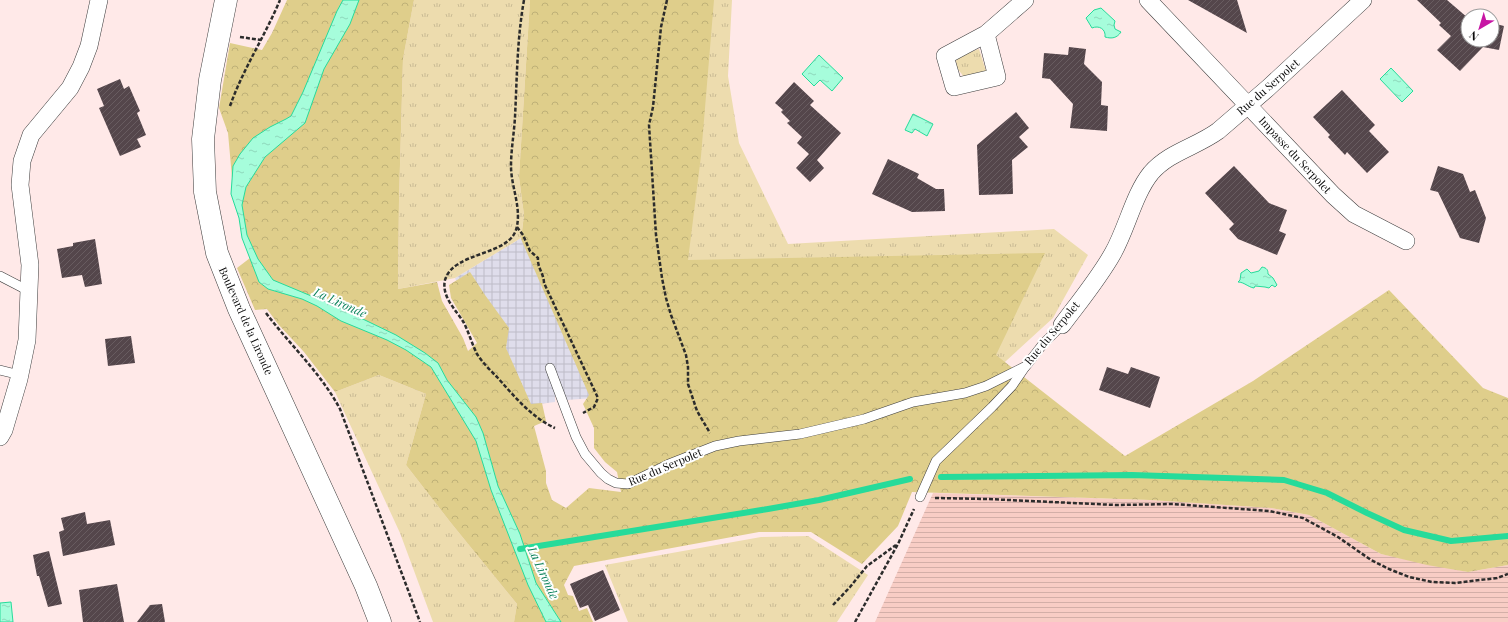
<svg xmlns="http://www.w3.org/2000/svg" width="1508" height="622" viewBox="0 0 1508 622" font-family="'Playfair Display',serif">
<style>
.industrial{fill:url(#industrial-grid)}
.farmland{fill:url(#farmland-rules)}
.grass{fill:url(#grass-tufts)}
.forest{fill:url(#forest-crowns)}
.water{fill:url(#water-ripples);stroke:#26db9a}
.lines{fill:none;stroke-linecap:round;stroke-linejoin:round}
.stream{stroke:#26db9a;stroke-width:6}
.building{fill:url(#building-hatch)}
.service-casing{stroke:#3d3d3d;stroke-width:10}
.minor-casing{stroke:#3d3d3d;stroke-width:18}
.tertiary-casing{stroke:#3d3d3d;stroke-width:23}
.path{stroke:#2c2c2c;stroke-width:2.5;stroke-dasharray:4 2;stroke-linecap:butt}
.service{stroke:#fff;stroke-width:9}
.minor{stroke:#fff;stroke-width:17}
.tertiary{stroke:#fff;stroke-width:22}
.labels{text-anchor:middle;stroke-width:4;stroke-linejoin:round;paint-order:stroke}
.street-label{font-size:11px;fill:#0a0a0a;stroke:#fff}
.water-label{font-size:12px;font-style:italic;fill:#0b825b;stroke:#fff}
</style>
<defs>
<pattern id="industrial-grid" width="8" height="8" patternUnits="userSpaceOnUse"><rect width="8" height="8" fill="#dfddeb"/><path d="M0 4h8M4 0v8" fill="none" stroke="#bebcc8"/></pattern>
<pattern id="farmland-rules" width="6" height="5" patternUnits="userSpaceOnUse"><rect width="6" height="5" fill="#f8cdc5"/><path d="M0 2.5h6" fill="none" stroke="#d3afa8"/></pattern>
<pattern id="grass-tufts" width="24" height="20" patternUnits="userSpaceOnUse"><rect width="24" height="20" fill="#eddcae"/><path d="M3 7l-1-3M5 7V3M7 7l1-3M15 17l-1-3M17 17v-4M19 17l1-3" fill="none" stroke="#cabb94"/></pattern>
<pattern id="forest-crowns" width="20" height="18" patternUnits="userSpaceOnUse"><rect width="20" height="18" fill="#dfce8b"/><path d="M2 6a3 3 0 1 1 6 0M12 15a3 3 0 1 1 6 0" fill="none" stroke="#beb077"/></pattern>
<pattern id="water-ripples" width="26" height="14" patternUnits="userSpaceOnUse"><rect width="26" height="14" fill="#a6fddb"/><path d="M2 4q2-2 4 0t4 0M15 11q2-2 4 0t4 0" fill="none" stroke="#8ed8bb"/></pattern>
<pattern id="building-hatch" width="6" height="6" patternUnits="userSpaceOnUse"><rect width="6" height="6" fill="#54464b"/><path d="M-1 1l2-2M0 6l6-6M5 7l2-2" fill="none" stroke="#685c60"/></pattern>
</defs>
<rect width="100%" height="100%" fill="#ffe9e8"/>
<!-- industrial -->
<path class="industrial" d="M521,238l73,160 -27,2 -7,-13 -5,2v13l-24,3 -47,-59 -29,-68z"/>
<!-- farmland -->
<path class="farmland" d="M933,493l217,7 121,8 38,7 72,39 87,18 40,-7v57h-633z"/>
<!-- grass -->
<g class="grass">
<path d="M414,0h116l-11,177 5,38 -3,23 -66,40 -57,11 1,-89 4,-141z"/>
<path d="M642,0h90l-4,76 11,67 49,101 266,-15 34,26 -35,63 -106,97 -311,-38z"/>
<path d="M979,49l7,22 -22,6 -7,-9 -1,-7 3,-5z"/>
<path d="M379,375l47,19 -20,71 45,58 66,81 -3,18h-81l-33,-89 -65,-141z"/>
<path d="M808,536l60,39 -31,47h-209l-23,-57 156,-28z"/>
</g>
<!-- forest -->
<path class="forest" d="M287,0h127l-11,59 -4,141 -1,89 39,-7 5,19 21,37 5,13 9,-8 -26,-45 -2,-13 21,-13 15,23 24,33 -3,20 25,56 11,-1 4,18 -12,5 12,45v12l6,17 14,8 23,-20 32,4 -4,-20 -12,-10 -11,-14v-20l-11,-24 6,-9 -68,-156 3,-24 -5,-38 11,-177h184l-13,156 -13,104 357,-7 -49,102 129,101 128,-75 136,-91 94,98 25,10v167l-40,7 -41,-7 -46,-11 -72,-39 -38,-7 -121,-8 -238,-8 -14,34 -36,38 -51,-32h-52l-185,34 -10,19 4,10 5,1 6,15 8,-3 6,14h-79l3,-18 -66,-81 -45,-58 20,-71 -47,-19 -44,17 -31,-40 -26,-28 -11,-15 -12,1 -18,-42 13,-10 -16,-58 -6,-67 -9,-25 11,-65 32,7 10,-17z"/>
<!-- water -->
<g class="water">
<path d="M343,0h16l-9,24 -26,45 -19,54 -40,34 -19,30 -4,18 5,30 11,24 15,21 67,28 56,27 29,18 13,10 9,17 29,37 7,16 15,53 22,48 16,49 25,39h-15l-18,-37 -37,-95 -15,-49 -45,-74 -25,-17 -19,-10 -46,-19 -24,-15 -15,-7 -34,-10 -9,-7 -17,-44 -3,-20 -8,-24 2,-28 7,-12 13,-16 17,-11 16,-8 5,-3 12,-24 34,-81z"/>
<path d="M1101,8l14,13 -1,4 1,4 6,3c-4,6 -9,7 -16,5 1,-8 -6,-12 -13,-9l-6,-10 8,-8z"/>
<path d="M819,55l24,23 -11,13 -12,-11 -6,6 -12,-12z"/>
<path d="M1391,68l22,23 -11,11 -22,-23z"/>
<path d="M913,114l20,10 -6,12 -12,-7 -3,4 -7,-3z"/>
<path d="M1262,267c5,1 6,3 6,7l5,4 4,7 -2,2 -3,-2 -3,3 -4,-1 -10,-1 -1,2c-6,-1 -10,-6 -16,-6l2,-2 1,-7 6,-4 4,4 8,-2z"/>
<path d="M11,602l2,20h-13v-19z"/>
</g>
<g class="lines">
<!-- stream -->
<g class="stream">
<path d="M941,477l191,-2 152,5 43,13 40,20 37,17 47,11 57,-5"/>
<path d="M520,549l248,-40 51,-9 91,-21"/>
</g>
</g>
<!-- building -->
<g class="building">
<path d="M1188,0h49l10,33z"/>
<path d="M1417,0h30l21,18v22h24v-17l12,3 -5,24 -16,-3 -23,24 -23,-21 14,-14 -12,-11 2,-2z"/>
<path d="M1069,47l17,2 -2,15 18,18 -1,23 7,1 -1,25 -37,-3 3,-24 -23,-25 -8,-1 2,-25 24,2z"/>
<path d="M120,79l4,10 5,-3 11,25 -3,2 9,22 -9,4 4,8 -21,9 -21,-48 5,-2 -7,-17z"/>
<path d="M794,82l20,19 -4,4 31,28 -24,27 7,8 -14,14 -14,-14 13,-14 -12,-11 5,-6 -15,-14 3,-2 -9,-9 2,-2 -8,-7z"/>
<path d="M1342,90l33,35 -6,6 20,21 -22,21 -20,-21 -2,3 -17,-18 2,-2 -17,-18z"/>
<path d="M1016,112l13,16 -10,9 9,10 -16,13 1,34 -34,1 -2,-50z"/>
<path d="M888,159l31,15 -2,4 19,11h8l1,22 -33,1 -40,-18z"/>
<path d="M1234,166l35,37 18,7 -8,21 7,3 -9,21 -39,-16 -9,-10 5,-5 -29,-31z"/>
<path d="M1438,166l25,8 7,18 5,-2 11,28 -7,25 -19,-5 -22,-46 -8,-2z"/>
<path d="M95,239l7,45 -17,3 -3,-12 -20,3 -5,-29 16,-3v-3z"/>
<path d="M131,336l4,27 -27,3 -3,-27z"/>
<path d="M1107,367l21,7 3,-7 29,10 -10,31 -51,-18z"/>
<path d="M85,512l2,12 23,-4 5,25 -52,11 -4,-24 5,-2 -3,-12z"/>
<path d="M49,551l13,53 -14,3 -9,-31h-2l-4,-21z"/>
<path d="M603,570l17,40 -25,11 -7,-16 -8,3 -10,-24z"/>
<path d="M117,584l7,38h-41l-4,-32z"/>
<path d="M162,604l3,18h-28l13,-17z"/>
</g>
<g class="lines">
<!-- service casing -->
<g class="service-casing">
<g id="service">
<path d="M0,276l29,15"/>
<path d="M550,368l26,69 9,17 16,19 7,6 8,4 12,1 41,-20 46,-18 24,-5 61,-7 64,-15 49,-17 52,-9 21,-7 40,-20 17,-22 19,-19"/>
<path d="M0,370l20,5"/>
<path d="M920,497l16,-36 56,-54 20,-21 13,-19"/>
</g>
</g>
<!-- minor casing -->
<g class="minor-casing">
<g id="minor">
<path d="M1148,0l185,195 21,19 52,27"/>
<path d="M986,34l11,43 -43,10 -9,-31 41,-22 39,-34"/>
<path d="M1062,325c18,-24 37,-47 51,-72 14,-25 21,-59 38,-80 18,-21 45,-26 67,-42l50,-43 95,-88"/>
<path d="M0,437l4,-7 15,-51 8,-39 3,-75 -10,-80 2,-24 9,-26 39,-47 11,-21 8,-21 10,-46"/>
</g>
</g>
<!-- tertiary casing -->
<g class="tertiary-casing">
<path id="tertiary" d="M226,0l-16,80 -7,59 2,53 12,61 22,56 127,277 14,36"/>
</g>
<!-- path -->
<g class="path">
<path d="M524,0c-7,39 -7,78 -9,117 -1,17 -4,33 -4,49 0,20 10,40 6,60 -5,31 -63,24 -72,54 -4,17 12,31 19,43 5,10 8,21 13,31 5,8 13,16 20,23 17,19 34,40 58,51"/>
<path d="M667,0l-6,27 -8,80 -4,18 7,110 6,43 4,20 5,17 15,40 2,12v17l9,27 13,22"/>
<path d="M240,37l21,3"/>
<path d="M230,106c13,-37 35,-70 50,-106"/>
<path d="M517,227l6,8 7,16 8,7c-1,9 6,16 6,25l54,115 -4,9 -11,6"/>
<path d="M266,313c24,32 55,60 74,96l80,213"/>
<path d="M935,498l52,1 129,6 57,-1 96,7 34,7 35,19 33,23 18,9 20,8 23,5 23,1 42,-5 11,-4"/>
<path d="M833,605l17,-18 17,-21 29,-21"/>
<path d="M855,622l43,-78 16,-35"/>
</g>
<!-- service -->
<use href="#service" class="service"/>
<!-- minor -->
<use href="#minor" class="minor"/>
<!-- tertiary -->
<use href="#tertiary" class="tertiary"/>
</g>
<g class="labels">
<!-- street labels -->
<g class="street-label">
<text transform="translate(1268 87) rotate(-41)" y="4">Rue du Serpolet</text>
<text transform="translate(1295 155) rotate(47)" y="4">Impasse du Serpolet</text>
<text transform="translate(246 321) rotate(66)" y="4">Boulevard de la Lironde</text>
<text transform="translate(1052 333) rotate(-50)" y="4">Rue du Serpolet</text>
<text transform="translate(665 467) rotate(-23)" y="4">Rue du Serpolet</text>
</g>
<!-- water labels -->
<g class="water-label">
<text transform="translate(340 303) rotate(24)" y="4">La Lironde</text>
<text transform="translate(543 573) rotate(65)" y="4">La Lironde</text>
</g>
</g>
<!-- north arrow -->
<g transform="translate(1480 28) rotate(218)"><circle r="19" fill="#ffffff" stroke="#9d9d9d"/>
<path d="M0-3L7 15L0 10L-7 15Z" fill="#c716a4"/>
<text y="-6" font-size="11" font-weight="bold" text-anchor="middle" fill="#0a0a0a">N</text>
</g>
</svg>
